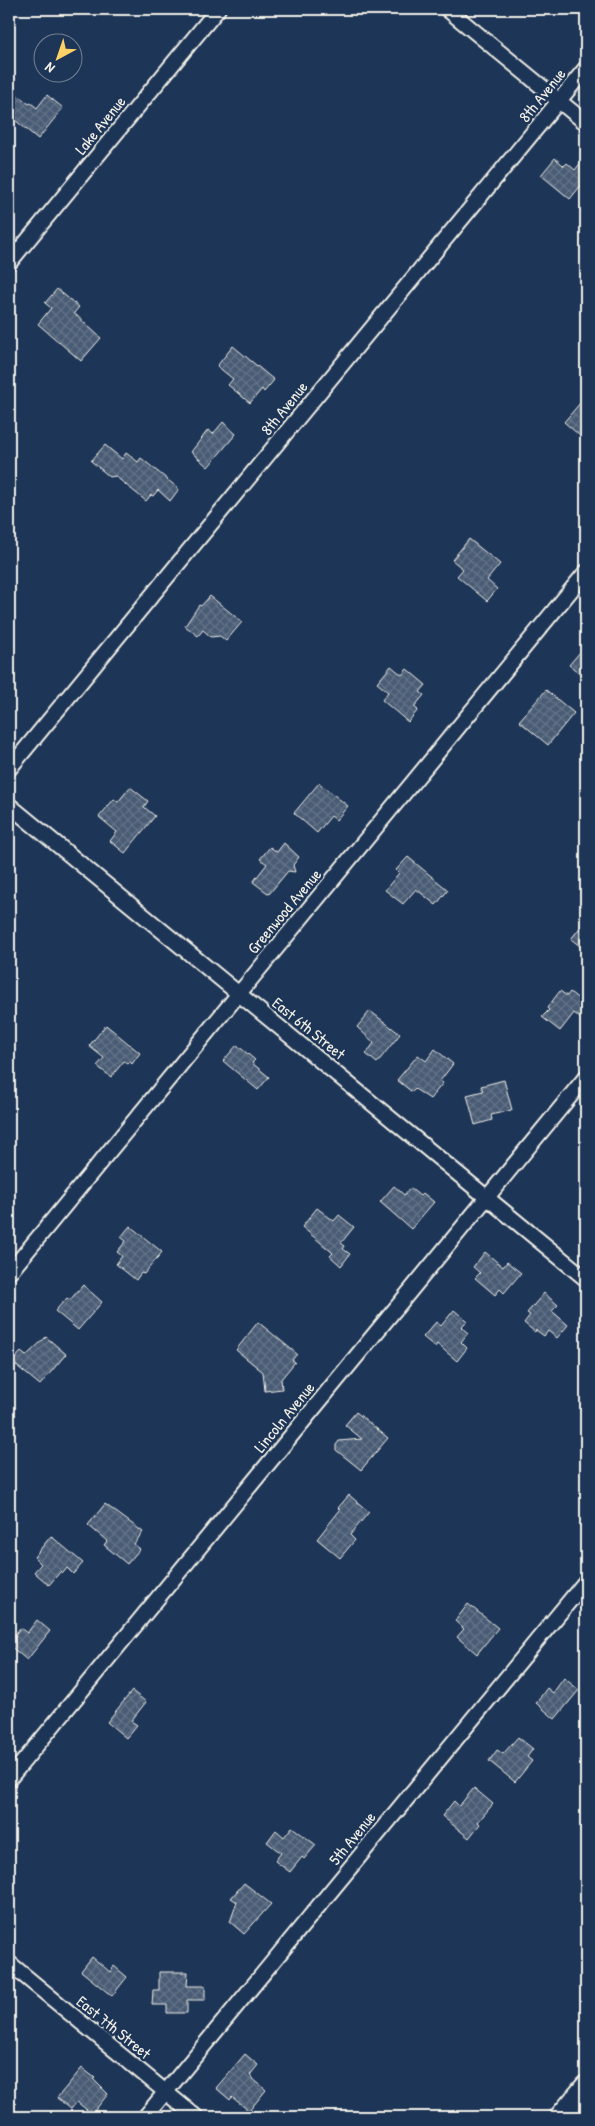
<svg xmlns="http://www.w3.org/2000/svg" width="595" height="2126" viewBox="0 0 595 2126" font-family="'Patrick Hand',sans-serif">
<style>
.building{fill:url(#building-cross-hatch);stroke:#f4f1e8}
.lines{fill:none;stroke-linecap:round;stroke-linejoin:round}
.street-casing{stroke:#f4f1e8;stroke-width:18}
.secondary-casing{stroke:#f4f1e8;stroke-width:24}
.street{stroke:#1d3557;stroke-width:14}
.secondary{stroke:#1d3557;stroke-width:20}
.labels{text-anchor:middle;stroke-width:5;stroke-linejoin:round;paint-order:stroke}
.street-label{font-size:16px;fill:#f4f1e8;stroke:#1d3557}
</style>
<defs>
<pattern id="building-cross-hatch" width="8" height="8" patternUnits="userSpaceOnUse" patternTransform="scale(1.25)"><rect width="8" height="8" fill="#485b74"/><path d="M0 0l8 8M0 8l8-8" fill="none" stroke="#637388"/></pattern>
</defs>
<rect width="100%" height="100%" fill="#1d3557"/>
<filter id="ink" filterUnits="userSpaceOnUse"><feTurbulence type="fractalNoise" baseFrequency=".02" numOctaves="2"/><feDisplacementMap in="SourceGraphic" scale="10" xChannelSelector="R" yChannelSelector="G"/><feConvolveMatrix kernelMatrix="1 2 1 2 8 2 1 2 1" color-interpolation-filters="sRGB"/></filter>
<g filter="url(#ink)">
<!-- building -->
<g class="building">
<path d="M9,88l20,16 2,-1 6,5 10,-13 16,13 -25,31 -29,-24z"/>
<path d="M586,156v23l-16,20 -29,-24 14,-17 9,8 3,-3 8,7z"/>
<path d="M57,289l22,18 -5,6 27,25 -20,23 -43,-37 13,-16 -6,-5z"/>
<path d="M233,346l41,34 -10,12 -2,-3 -12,14 -22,-18 5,-6 -16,-13z"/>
<path d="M586,396v45l-22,-19z"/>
<path d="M223,422l13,12 -28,33 -17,-15 17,-22 5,4z"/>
<path d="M105,445l17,14 4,-6 12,9 3,-4 38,31 -9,12 -12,-11 -5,6 -2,-1 -5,6 -31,-25 -5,1 -19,-16z"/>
<path d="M469,539l31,25 -13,16 10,9 -10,12 -30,-25 6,-7 -11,-9z"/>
<path d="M210,596l32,26 -16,19 -6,-5 -9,1 -8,-7 -5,6 -13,-10 14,-21 2,1z"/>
<path d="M586,645v33l-17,-13z"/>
<path d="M391,666l11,9 5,-6 19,16 -6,7 4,3 -10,12 4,3 -10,12 -26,-22 6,-8 -11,-9z"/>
<path d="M546,690l28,23 -26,32 -29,-24z"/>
<path d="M319,783l29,23 -12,14 -5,-4 -14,17 -23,-20z"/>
<path d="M130,787l18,14 -4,6 11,9 -30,37 -15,-12 7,-9 -18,-15 15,-18 4,3z"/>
<path d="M284,843l15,14 -6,8 2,7 -7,-1 -19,23 -16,-12 14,-18 -7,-5 10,-12 7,5z"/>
<path d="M408,857l40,33 -12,15 -20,-16 -13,15 -18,-14 14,-17 -3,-3z"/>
<path d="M586,920v31l-15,-12z"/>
<path d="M560,991l7,5 3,-4 16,13v18l-12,-10 -14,18 -18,-14 7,-7 -2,-2z"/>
<path d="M370,1011l30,23 -23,29 -11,-9 8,-11 -17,-16z"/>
<path d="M106,1025l34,28 -8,11 -2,-2 -2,2 -4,-3 -13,16 -14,-11 7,-8 -15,-12z"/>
<path d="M237,1045l18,15 -3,3 17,14 -11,13 -35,-29z"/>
<path d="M435,1049l18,15 -13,17 3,2 -13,16 -15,-10 -3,3 -15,-12 21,-25 8,6z"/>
<path d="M504,1080l8,30 -21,5 1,5 -17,5 -8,-30 16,-4 -2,-5z"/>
<path d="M394,1186l10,9 6,-7 10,8 3,-3 11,9 -23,27 -31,-27z"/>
<path d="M317,1208l17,13 5,-6 15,12 -13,16 4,3 -2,3 7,5 -9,12 -11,-10 3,-3 -31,-26z"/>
<path d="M130,1226l32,26 -18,22 -3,-1 -5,7 -20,-16 6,-8 -5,-4 9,-11 -5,-4z"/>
<path d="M485,1252l18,15 4,-5 14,11 -17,20 -4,-4 -5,6 -20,-17 5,-5 -7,-6z"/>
<path d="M83,1285l19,17 -24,28 -23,-19 12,-13 3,2z"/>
<path d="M544,1293l14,12 -6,6 16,14 -11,13 -9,-7 -4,5 -8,-6 -1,2 -11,-9 6,-8 -3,-2z"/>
<path d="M454,1310l13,11 -6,6 7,6 -7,9 6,6 -10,13 -20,-17 -2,3 -12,-10 13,-15 5,4z"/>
<path d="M258,1322l39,32 -5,6 3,2 -14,17 1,10 -17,2 -2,-19 -27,-22z"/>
<path d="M46,1337l20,17 -26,31 -28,-23 9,-10 5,4z"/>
<path d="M356,1412l32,26 -27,32 -25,-20v-5l3,-4 23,-2 -17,-14z"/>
<path d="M349,1495l20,17 -19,23 5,5 -15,18 -23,-19 23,-29 -2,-2z"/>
<path d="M105,1504l38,28 -9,12 6,5 -13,15 -23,-19 3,-4 -19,-16z"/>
<path d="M51,1536l32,27 -10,11 -6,-6 -4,5 -2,-2 -12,14 -15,-13 7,-8 -7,-7z"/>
<path d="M468,1604l30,24 -21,26 -20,-17 7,-8 -9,-8z"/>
<path d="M37,1620l13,11 -23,29 -18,-15v-3l11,-14 7,5z"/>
<path d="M564,1678l15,12 -24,29 -19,-16 11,-15 6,5z"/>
<path d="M132,1691l14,11 -15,19 6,4 -11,13 -19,-16z"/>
<path d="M518,1737l15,12 -6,8 5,4 -17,21 -26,-21 8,-11 6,4z"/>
<path d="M474,1788l19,16 -15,18 2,2 -11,14 -27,-22 12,-15 5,5z"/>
<path d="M292,1827l24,18 -12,14 -2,-2 -12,15 -15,-11 6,-8 -14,-11 9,-12 8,7z"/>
<path d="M244,1883l27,21 -27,30 -14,-12 7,-20 -6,-4z"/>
<path d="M92,1957l18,15 4,-6 13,11 -15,19 -31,-25z"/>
<path d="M159,1972h29l-1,14h18v14h-18v13h-20v-8h-15l1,-15h6z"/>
<path d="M245,2054l13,11 -8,10 2,3 14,12 -17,21 -17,-14 -2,3 -14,-12z"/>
<path d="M82,2068l13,10 -2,1 15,15 -16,20 -15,-12 -6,7 -14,-11z"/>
</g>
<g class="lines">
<!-- street casing -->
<g class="street-casing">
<g id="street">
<path d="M447,9l139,114"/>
<path d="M9,263l209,-254"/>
<path d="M9,769l577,-701"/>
<path d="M9,805l577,474"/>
<path d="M9,1273l577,-701"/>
<path d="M9,1779l577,-702"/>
<path d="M9,1963l187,154"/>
<path d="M145,2117l441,-536"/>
</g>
</g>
<!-- secondary casing -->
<g class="secondary-casing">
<path id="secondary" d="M560,2117l26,-31"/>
</g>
<!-- street -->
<use href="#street" class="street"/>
<!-- secondary -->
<use href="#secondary" class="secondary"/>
</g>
</g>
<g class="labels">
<!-- street labels -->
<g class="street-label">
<text transform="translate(542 95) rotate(-51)" y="6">8th Avenue</text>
<text transform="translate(100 125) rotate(-51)" y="6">Lake Avenue</text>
<text transform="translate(284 408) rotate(-51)" y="6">8th Avenue</text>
<text transform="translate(284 911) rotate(-50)" y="6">Greenwood Avenue</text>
<text transform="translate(309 1028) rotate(39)" y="6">East 6th Street</text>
<text transform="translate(284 1417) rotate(-51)" y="6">Lincoln Avenue</text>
<text transform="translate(352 1838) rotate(-51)" y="6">5th Avenue</text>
<text transform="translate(114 2027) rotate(39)" y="6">East 7th Street</text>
</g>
</g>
<!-- margin -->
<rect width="595" height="2126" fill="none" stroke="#1d3557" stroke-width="30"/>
<rect x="15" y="15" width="565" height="2096" fill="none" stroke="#f4f1e8" stroke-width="2" filter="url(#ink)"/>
<!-- north arrow -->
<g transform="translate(58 58) rotate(220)"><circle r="24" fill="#1d3557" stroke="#738091"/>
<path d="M0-4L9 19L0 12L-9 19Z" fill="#ffd166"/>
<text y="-8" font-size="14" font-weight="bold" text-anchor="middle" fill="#f4f1e8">N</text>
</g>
</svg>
